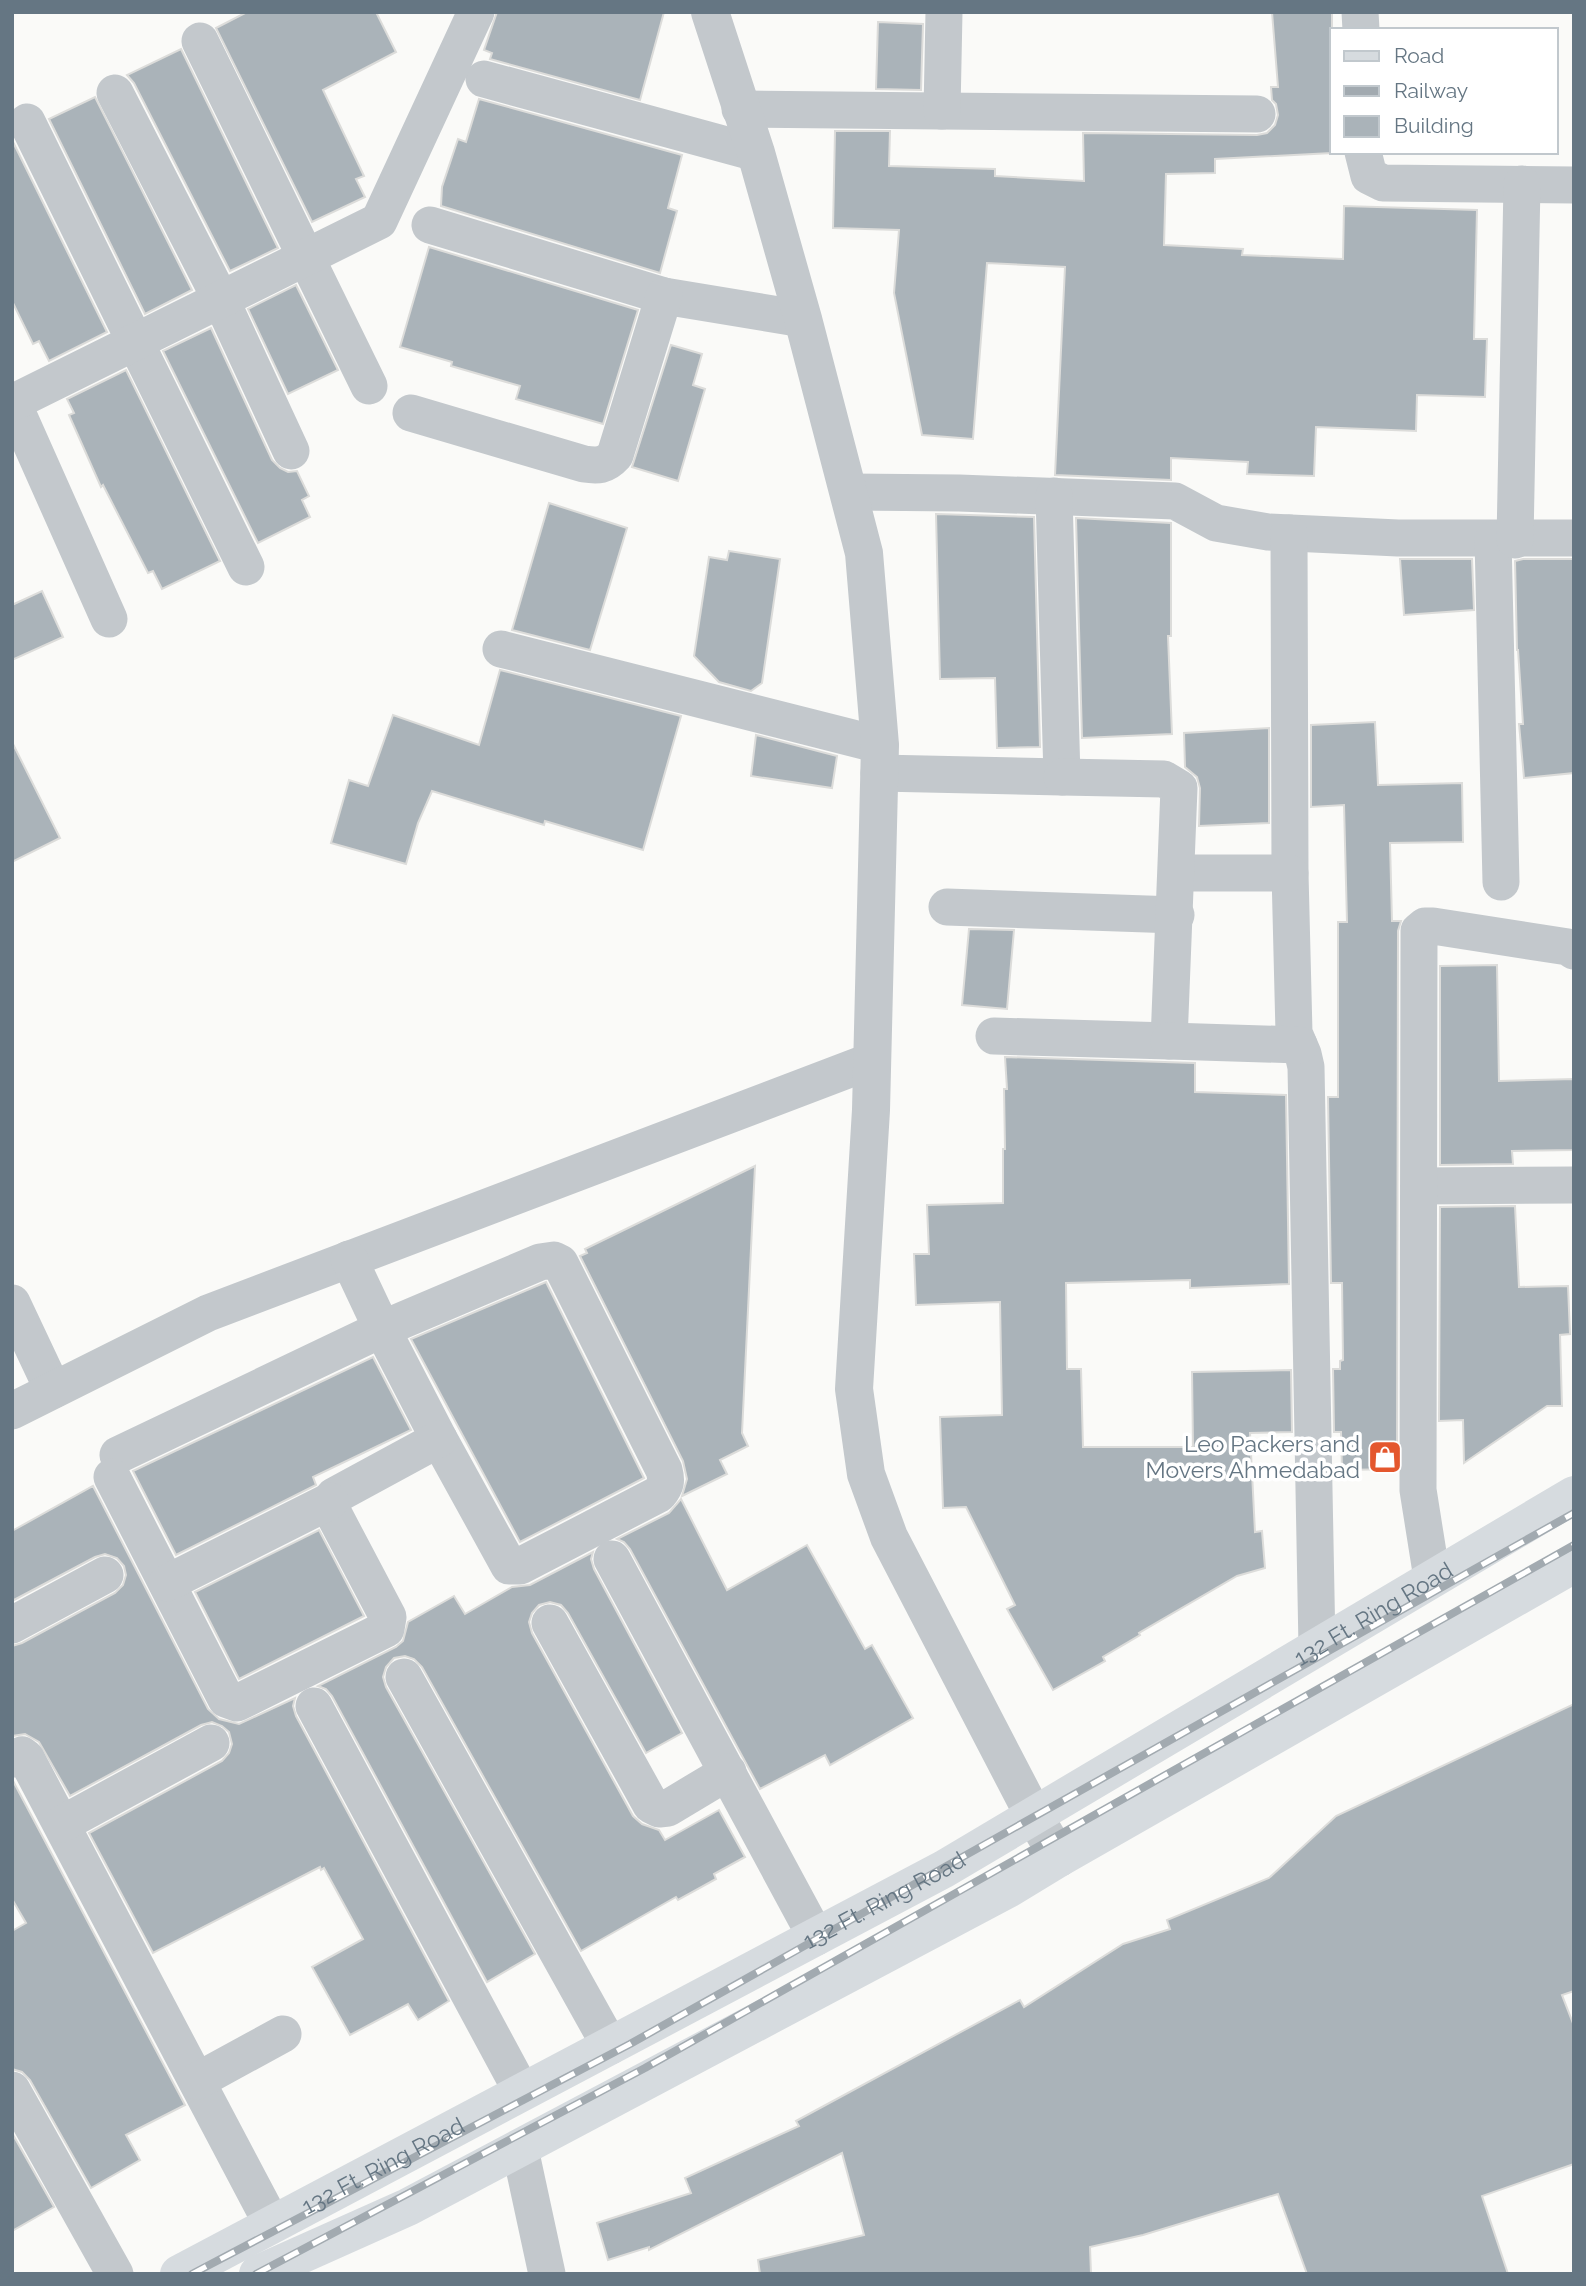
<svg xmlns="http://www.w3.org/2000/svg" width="1586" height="2286" viewBox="0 0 1586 2286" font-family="Raleway,sans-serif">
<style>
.building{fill:#aab3b9;stroke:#dcdcda;stroke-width:2}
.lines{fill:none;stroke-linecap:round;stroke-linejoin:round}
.minor{stroke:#c3c8cc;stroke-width:37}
.tertiary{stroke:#c3c8cc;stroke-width:38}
.primary{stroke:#d6dbdf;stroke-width:38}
.rail-casing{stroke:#a2aab0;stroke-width:8}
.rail{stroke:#fff;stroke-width:5;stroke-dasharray:16;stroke-linecap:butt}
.labels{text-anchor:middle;stroke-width:7;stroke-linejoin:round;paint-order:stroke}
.poi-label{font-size:23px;fill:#657683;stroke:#fff;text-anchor:end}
.street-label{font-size:23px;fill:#657683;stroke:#fff}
</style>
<rect width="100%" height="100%" fill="#fafaf8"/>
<!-- building -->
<g class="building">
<path d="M247,12h129l20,40 -73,38 41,86 -8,3 9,18 -53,25 -96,-194z"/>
<path d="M497,12h167l-24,88 -150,-41 2,-6 -8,-3z"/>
<path d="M1272,12h60v141l-117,6v14l-49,1 -2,71 79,4 -1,6 101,4 1,-53 133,4 -3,129h13l-2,58 -68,-2 -1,36 -100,-4 -2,49 -67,-2 1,-12 -77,-4v22l-116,-5 10,-208 -78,-4 -14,176 -51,-4 -28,-142 5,-63 -66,-2 2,-97h55l-1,35 106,3v7l89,5 -1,-48 174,2 10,-2 8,-8 3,-10 -2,-11 -4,-4 -1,-13h7z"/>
<path d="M878,22l45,2 -2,66 -45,-1z"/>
<path d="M181,49l97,199 -48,23 -96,-188 -7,-8z"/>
<path d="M95,97l97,193 -47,24 -96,-195z"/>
<path d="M479,99l203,56 -14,53 9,3 -17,62 -219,-67 1,-19 16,-48 8,3z"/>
<path d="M12,140l95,192 -58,29 -10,-20 -6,3 -21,-43z"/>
<path d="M429,247l209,63 -35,114 -87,-25 4,-13 -69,-20 1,-4 -52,-15z"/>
<path d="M296,285l42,85 -50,24 -40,-85z"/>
<path d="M211,328l61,132 8,8 8,4 9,-1 12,25 -7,4 8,17 -52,26 -95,-192z"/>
<path d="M671,345l31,9 -9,31 12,4 -27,92 -46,-14z"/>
<path d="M126,370l94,191 -58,28 -9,-18 -5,2 -45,-88 -2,2 -32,-72 5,-2 -7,-14z"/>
<path d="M549,503l78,25 -37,122 -78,-20z"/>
<path d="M936,514l98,3 6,230 -43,1 -2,-70 -55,1z"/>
<path d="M1076,518l95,5v113h-3l4,98 -90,4z"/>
<path d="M729,551l51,8 -18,124 -11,8 -32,-9 -25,-26 15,-99 18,3z"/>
<path d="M1400,559h72l2,51 -70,5z"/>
<path d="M1523,559h51v214l-50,5 -5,-54h4l-5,-74h-1l-2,-89z"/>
<path d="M42,591l21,46 -51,23v-55z"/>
<path d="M500,670l181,46 -38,134 -98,-29 -1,4 -112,-34 -14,32 -12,41 -75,-21 18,-63 19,6 25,-71 86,30z"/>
<path d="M1375,722l3,63 84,-2 1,59 -73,1 2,78h9l-3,10 -1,538 -55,1 -1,-38h-7l-1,-63h7v-8l3,-1 -1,-77h-11l-3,-186h10v-175h9l-3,-117 -33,2v-82z"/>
<path d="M1269,728v95l-70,3 1,-38 -3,-11 -12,-10 -1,-34z"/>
<path d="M756,735l81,21 -5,32 -81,-12z"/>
<path d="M12,742l48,96 -48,24z"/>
<path d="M969,929l45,1 -7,79 -45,-4z"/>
<path d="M1497,965l2,116 75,-2v71l-62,1 1,13 -73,1v-199z"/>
<path d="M1005,1057l190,6v29l91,3 3,189 -99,4v-8l-124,3 1,86h14l2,78h110l-1,-75 99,-2 1,62 -42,1 5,99 7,-1 3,37 -28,8 -98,57 1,2 -37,22 2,4 -52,29 -46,-81 8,-4 -49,-98 -23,1 -3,-91 62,-2 -2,-113 -84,3 -2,-51h15l-2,-49 76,-2v-54h2l-1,-60h3z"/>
<path d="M755,1166l-13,267 6,13 -28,14 7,14 -45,22 5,-17 -4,-18 -103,-205 7,-3 -2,-4z"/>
<path d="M1515,1206l4,81 49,-1 2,48 -10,1 2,71h-15l-83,57 -1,-43 -24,1 1,-214z"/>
<path d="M546,1282l98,196 -124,64 -109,-203z"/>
<path d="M373,1357l38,73 -98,47 3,8 -140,70 -43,-84z"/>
<path d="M93,1486l115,223 11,10 20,5 56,-26 -2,8 3,10 153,285 -31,19 -10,-16 -58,31 -38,-68 51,-28 -39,-71 -3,2 -1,-3 -167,86 -64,-120 133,-72 7,-8 3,-9 -3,-12 -7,-6 -10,-4 -11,3 -131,71 -31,-54 -14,-8 -13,2v-90l10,-3 93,-50 8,-8 3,-10 -2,-9 -7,-8 -12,-4 -10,3 -83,44v-70z"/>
<path d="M681,1499l46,91 80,-45 58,104 7,-4 41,73 -83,47 -5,-10 -65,34 -130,-240 -6,-7 -7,-3 52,-26z"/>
<path d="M319,1530l45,86 -125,63 -44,-87z"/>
<path d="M593,1552l-2,7 3,10 88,164 -36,20 -78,-140 -7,-8 -11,-3 -11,3 -7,8 -3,9 3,11 101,183 9,8 17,6 6,10 54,-30 26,47 -31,17 2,5 -38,21 -2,-3 -95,54 -159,-284 -8,-8 -9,-3 -11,2 -8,9 -3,10 3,10 149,267 -48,28 -155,-286 -6,-7 -8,-3 78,-39 7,-6 5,-19 46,-26 11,18 47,-27 18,-2z"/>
<path d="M1574,1704v287l-12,4 12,31v138l-92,32 26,78h-201l-29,-80 -135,41 -53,12 1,27h-331l-2,-14 106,-25 -22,-82 -193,97v-3l-41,13 -11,-37 94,-30 -6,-15 114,-52 -3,-5 224,-121 4,7 99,-63 47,-15 -3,-9 102,-42 67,-62z"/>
<path d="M12,1779l173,326 -59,30 14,25 -49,28 -61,-108 -8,-8 -10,-3v-138l14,-8 -14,-24z"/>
<path d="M12,2133l42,74 -42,24z"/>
</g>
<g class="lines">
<!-- minor -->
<g class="minor">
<path d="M1360,12l1,18"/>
<path d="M200,41l169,345"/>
<path d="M484,79l272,74"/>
<path d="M115,93l106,207 70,151"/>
<path d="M740,109l517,5"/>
<path d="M942,111l2,-99"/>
<path d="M27,122l219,445"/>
<path d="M1363,152l6,24 14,7 191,2"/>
<path d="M430,225l234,71 139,23"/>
<path d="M12,401l97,218"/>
<path d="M12,403l367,-182 97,-209"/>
<path d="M411,413l173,51c14,2 21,2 31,-9l49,-159"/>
<path d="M850,492l109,1 216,8 41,22 52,9 130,6h176"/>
<path d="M1289,533l1,340 4,160 9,21 3,13 11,580"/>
<path d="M1493,539l8,343"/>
<path d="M1515,540l7,-356"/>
<path d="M501,649l379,96"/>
<path d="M879,773l183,4 -8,-281"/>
<path d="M1177,873h113"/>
<path d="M947,907l229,8"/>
<path d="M994,1036l175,5 10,-253 -15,-9 -102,-2"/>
<path d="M1169,1041l130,4"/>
<path d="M1419,1186l155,-1"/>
<path d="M12,1303l41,87"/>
<path d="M12,1411l196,-98 663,-252"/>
<path d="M118,1455l264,-126 158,-67 14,-2 6,3 104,207c3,11 2,15 -5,24l-139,72h-11l-70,-127 -57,-110 -33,-70"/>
<path d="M112,1477l114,222 11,4 149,-74 2,-12 -58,-110v-6l4,-5 105,-57"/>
<path d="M612,1559l204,378"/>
<path d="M1432,1578l-14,-88 1,-559 6,-5h8l135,21 6,4"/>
<path d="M167,1583l163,-82"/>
<path d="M550,1623l101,182 8,4 9,-1 60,-36"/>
<path d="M12,1625l93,-50"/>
<path d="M404,1677l206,369"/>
<path d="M314,1706l208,386"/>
<path d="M12,1759l10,-4 4,3 246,466"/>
<path d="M62,1824l149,-81"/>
<path d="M197,2081l86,-47"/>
<path d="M12,2090l103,184"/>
<path d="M520,2149l27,125"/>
</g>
<!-- tertiary -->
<path class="tertiary" d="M710,12l46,141 47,166 61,234 16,192 -9,365 -17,279 12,85 23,63 145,279 25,42"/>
<!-- primary -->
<g class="primary">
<path id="s1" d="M179,2274l765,-405 630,-374"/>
<path d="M258,2274l150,-67 600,-318 51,-31 515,-294"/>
</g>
<!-- rail casing -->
<g class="rail-casing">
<g id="rail">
<path d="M192,2274l438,-230 944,-531"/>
<path d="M256,2274l389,-206 929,-523"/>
</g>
</g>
<!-- rail -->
<use href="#rail" class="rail"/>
</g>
<!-- icons -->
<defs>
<g id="shop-square" transform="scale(1.75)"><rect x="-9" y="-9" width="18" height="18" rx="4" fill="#e4572e" stroke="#fff"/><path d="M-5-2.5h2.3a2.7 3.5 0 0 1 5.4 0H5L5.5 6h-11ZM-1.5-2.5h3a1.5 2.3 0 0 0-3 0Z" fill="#fff"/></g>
</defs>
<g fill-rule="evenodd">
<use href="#shop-square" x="1385" y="1457"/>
</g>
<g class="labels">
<!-- poi labels -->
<g class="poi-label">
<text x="1360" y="1452">Leo Packers and<tspan x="1360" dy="26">Movers Ahmedabad</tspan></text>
</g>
<!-- street labels -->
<g class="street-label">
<text dy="8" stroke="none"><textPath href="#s1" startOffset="1365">132 Ft. Ring Road</textPath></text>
<text dy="8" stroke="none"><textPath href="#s1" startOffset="798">132 Ft. Ring Road</textPath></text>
<text dy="8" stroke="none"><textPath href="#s1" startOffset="231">132 Ft. Ring Road</textPath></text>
</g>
</g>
<!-- border -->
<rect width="1586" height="2286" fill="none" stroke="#657683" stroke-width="28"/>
<!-- legend -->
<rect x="1330" y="28" width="228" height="126" fill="#ffffff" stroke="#c1c8cd" stroke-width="2"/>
<rect x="1344" y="51" width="35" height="10" fill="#d6dbdf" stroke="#c1c8cd" stroke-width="2"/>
<text x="1394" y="63" font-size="21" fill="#657683">Road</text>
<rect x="1344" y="86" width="35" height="10" fill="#a2aab0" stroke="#c1c8cd" stroke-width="2"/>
<text x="1394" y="98" font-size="21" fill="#657683">Railway</text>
<rect x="1344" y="116" width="35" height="21" fill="#aab3b9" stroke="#c1c8cd" stroke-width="2"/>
<text x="1394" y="133" font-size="21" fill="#657683">Building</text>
</svg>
